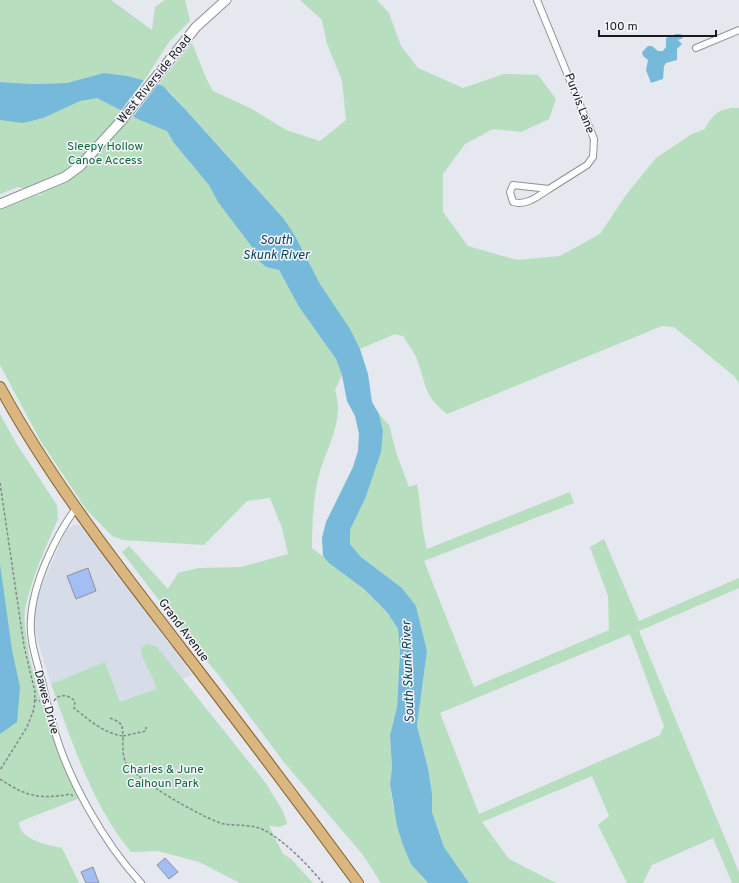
<svg xmlns="http://www.w3.org/2000/svg" width="739" height="883" viewBox="0 0 739 883" font-family="Overpass,sans-serif">
<style>
.built{fill:#d6dde9}
.green{fill:#b6debf;fill-rule:evenodd}
.water{fill:#77b9da}
.pier{fill:#e5e8ee}
.building{fill:#a3bef4;stroke:#8e9196}
.lines{fill:none;stroke-linecap:round;stroke-linejoin:round}
.minor-casing{stroke:#8f9297;stroke-width:8}
.secondary-casing{stroke:#8f9297;stroke-width:11}
.primary-casing{stroke:#876026;stroke-width:12}
.path{stroke:#85878b;stroke-width:1.5;stroke-dasharray:3 2;stroke-linecap:butt}
.minor{stroke:#fff;stroke-width:6}
.secondary{stroke:#fff;stroke-width:9}
.primary{stroke:#dab680;stroke-width:10}
.labels{text-anchor:middle;stroke-width:3;stroke-linejoin:round;paint-order:stroke}
.street-label{font-size:12px;fill:#191a1c;stroke:#f2f5fb}
.park-label{font-size:12px;fill:#0d6633;stroke:#f2f5fb}
.water-label{font-size:13px;font-style:italic;fill:#094259;stroke:#f2f5fb}
</style>
<rect width="100%" height="100%" fill="#e5e8ee"/>
<!-- built -->
<path class="built" d="M74,525h5l5,4 63,82 45,64 -72,28 -15,-41 -54,22 -16,-52 -1,-16 4,-21 25,-58 5,-9z"/>
<!-- green -->
<g class="green">
<path d="M0,0h111l41,30 3,-23 10,-7h20l5,21 -21,21 -25,39 -16,-5 -23,-3 -38,10 -35,1 -32,-2z"/>
<path d="M300,0h77l12,13 12,33 17,22 45,20 41,-14 34,1 18,24 -7,20 -28,13 -28,-3 -28,15 -22,30v38l25,34 49,14 43,-4 40,-22 26,-39 30,-37 36,-24 13,-5c8,-16 16,-22 34,-21v275l-5,-7 -60,-49 -12,-1 -215,88c-26,-20 -20,-33 -32,-59 -3,-6 -8,-12 -12,-19l-8,-2 -35,15c-11,-23 -27,-43 -41,-65 -12,-21 -21,-44 -35,-65l-113,-126 -8,-6 -5,-2 34,-42 14,35 7,13 39,18 34,21 34,11 26,-21 -4,-40 -15,-36 -5,-24z"/>
<path d="M83,90l83,26 67,104 19,27 7,14 7,6 13,3 20,37 37,52 6,16 -7,15c11,32 -12,62 -18,93 -4,22 -5,43 -5,65l52,41 23,23 11,17 2,22 -3,56 -7,28 2,33 -2,16 3,23 28,69 7,7h-47l-18,-28 -80,-94 -63,-84 -25,-30 -73,-95 7,-6 39,43 10,-16 20,-5 43,-1 47,-13 -6,-26 -12,-30 -23,3 -43,44 -81,-5 -11,-4 -26,-27 -46,-69 -40,-75v-156l36,-14h8l-26,-8 -18,7v-80z"/>
<path d="M0,414l16,29 41,62 1,14c-12,27 -25,56 -32,85 -10,38 34,160 54,194l-61,24c0,18 29,23 43,26l17,35h-79z"/>
<path d="M379,414l10,11 8,30 12,32 8,-3c4,22 4,44 10,65l143,-57 4,11 -150,58 50,126 135,-57 -1,-34 -18,-49 14,-8 35,82 100,-43v10l-100,43 100,241v11h-7l-19,-45 -61,27 -9,18h-16l-29,-58 11,-9 -17,-40 -110,46 27,37 47,24h-87l-25,-36 -12,-35v-18l-4,-26 -11,-42 10,-75 -11,-45 -14,-18 -41,-31 -11,-13v-14l15,-31 18,-68zM630,634l34,92 -4,9 -181,79 -39,-101z"/>
<path d="M147,644l10,3 108,135 18,29 4,13 -7,3 -11,-1 14,28 8,5 22,24h-73l-41,-21 -41,-11 -27,1c-38,-45 -60,-113 -80,-168l54,-22 15,40 36,-13c-1,-14 -15,-26 -15,-41z"/>
</g>
<!-- water -->
<g class="water">
<path d="M676,34h5l2,4 -5,2 4,4 -5,5v11l-11,3 -2,3 -1,13 -12,4 -5,-13 2,-10 -5,-4 -1,-4 6,-6h4l6,5h5l3,-4v-9z"/>
<path d="M104,73l24,3 35,10 22,23 99,110 11,17 25,48 30,45 10,20 8,25 4,28 7,12 4,17 -2,21 -16,47 -15,31v14l11,13 41,31 14,18 11,45 -10,75 11,42 4,26v18l12,35 25,36h-41l-17,-19 -8,-19 -6,-19 -7,-42 2,-16 -2,-33 7,-28 3,-56 -2,-22 -11,-17 -23,-23 -35,-26 -6,-7 -1,-18 4,-16 27,-55 5,-16 1,-17 -4,-18 -8,-15 -5,-26 -6,-16 -37,-52 -20,-37 -13,-3 -7,-6 -7,-14 -34,-45 -9,-17 -35,-42 -7,-12 -27,-11 -43,-22 -17,3 -37,17 -20,5 -23,-3v-38l32,2 35,-1z"/>
<path d="M0,564l12,86 8,37 -3,35 -17,12z"/>
</g>
<!-- pier -->
<path class="pier" d="M145,79l14,4 -27,35 -12,-6z"/>
<!-- building -->
<g class="building">
<path d="M88,568l8,23 -20,8 -9,-23z"/>
<path d="M165,858l13,14 -9,7 -12,-14z"/>
<path d="M93,867l6,16h-13l-5,-11z"/>
</g>
<g class="lines">
<!-- minor casing -->
<g class="minor-casing">
<g id="minor">
<path d="M537,0l57,139 -1,18 -6,8 -38,24"/>
<path d="M696,48l43,-18"/>
<path d="M513,185l36,4c-11,7 -22,17 -36,13l-3,-10z"/>
<path d="M76,508c-21,29 -43,75 -45,111 -2,21 6,42 11,62 3,15 7,30 11,44 14,53 51,118 88,158"/>
</g>
</g>
<!-- secondary casing -->
<g class="secondary-casing">
<path id="secondary" d="M0,204l65,-27 15,-11 41,-45 75,-94 30,-27"/>
</g>
<!-- primary casing -->
<g class="primary-casing">
<path id="primary" d="M0,387c50,92 115,175 178,257 61,79 121,159 180,239"/>
</g>
<!-- path -->
<g class="path">
<path d="M0,483l24,163 11,46 -1,17 -7,18 -27,43"/>
<path d="M34,700l6,1"/>
<path d="M54,701c5,-8 15,-6 21,0l-1,7c15,12 29,25 49,28 0,9 -1,20 3,27 8,16 80,57 98,61 13,2 28,0 40,6 22,12 43,34 59,53"/>
<path d="M110,718l7,3 5,4 1,11 23,-5v-4"/>
<path d="M0,779c25,17 40,21 70,15l3,2"/>
</g>
<!-- minor -->
<use href="#minor" class="minor"/>
<!-- secondary -->
<use href="#secondary" class="secondary"/>
<!-- primary -->
<use href="#primary" class="primary"/>
</g>
<g class="labels">
<!-- street labels -->
<g class="street-label">
<text transform="translate(154 79) rotate(-51)" y="4">West Riverside Road</text>
<text transform="translate(580 103) rotate(69)" y="4">Purvis Lane</text>
<text transform="translate(184 630) rotate(53)" y="4">Grand Avenue</text>
<text transform="translate(47 702) rotate(75)" y="4">Dawes Drive</text>
</g>
<!-- park labels -->
<g class="park-label">
<text x="105" y="150">Sleepy Hollow<tspan x="105" dy="14">Canoe Access</tspan></text>
<text x="163" y="773">Charles &amp; June<tspan x="163" dy="14">Calhoun Park</tspan></text>
</g>
<!-- water labels -->
<g class="water-label">
<text x="276" y="244">South<tspan x="276" dy="15">Skunk River</tspan></text>
<text transform="translate(407 672) rotate(-92)" y="5">South Skunk River</text>
</g>
</g>
<!-- scale -->
<path d="M599 30v6h117v-6" fill="none" stroke="#191a1c" stroke-width="2"/>
<text x="605" y="30" font-size="12" fill="#191a1c" stroke="#f2f5fb" stroke-width="3" paint-order="stroke">100 m</text>
</svg>
